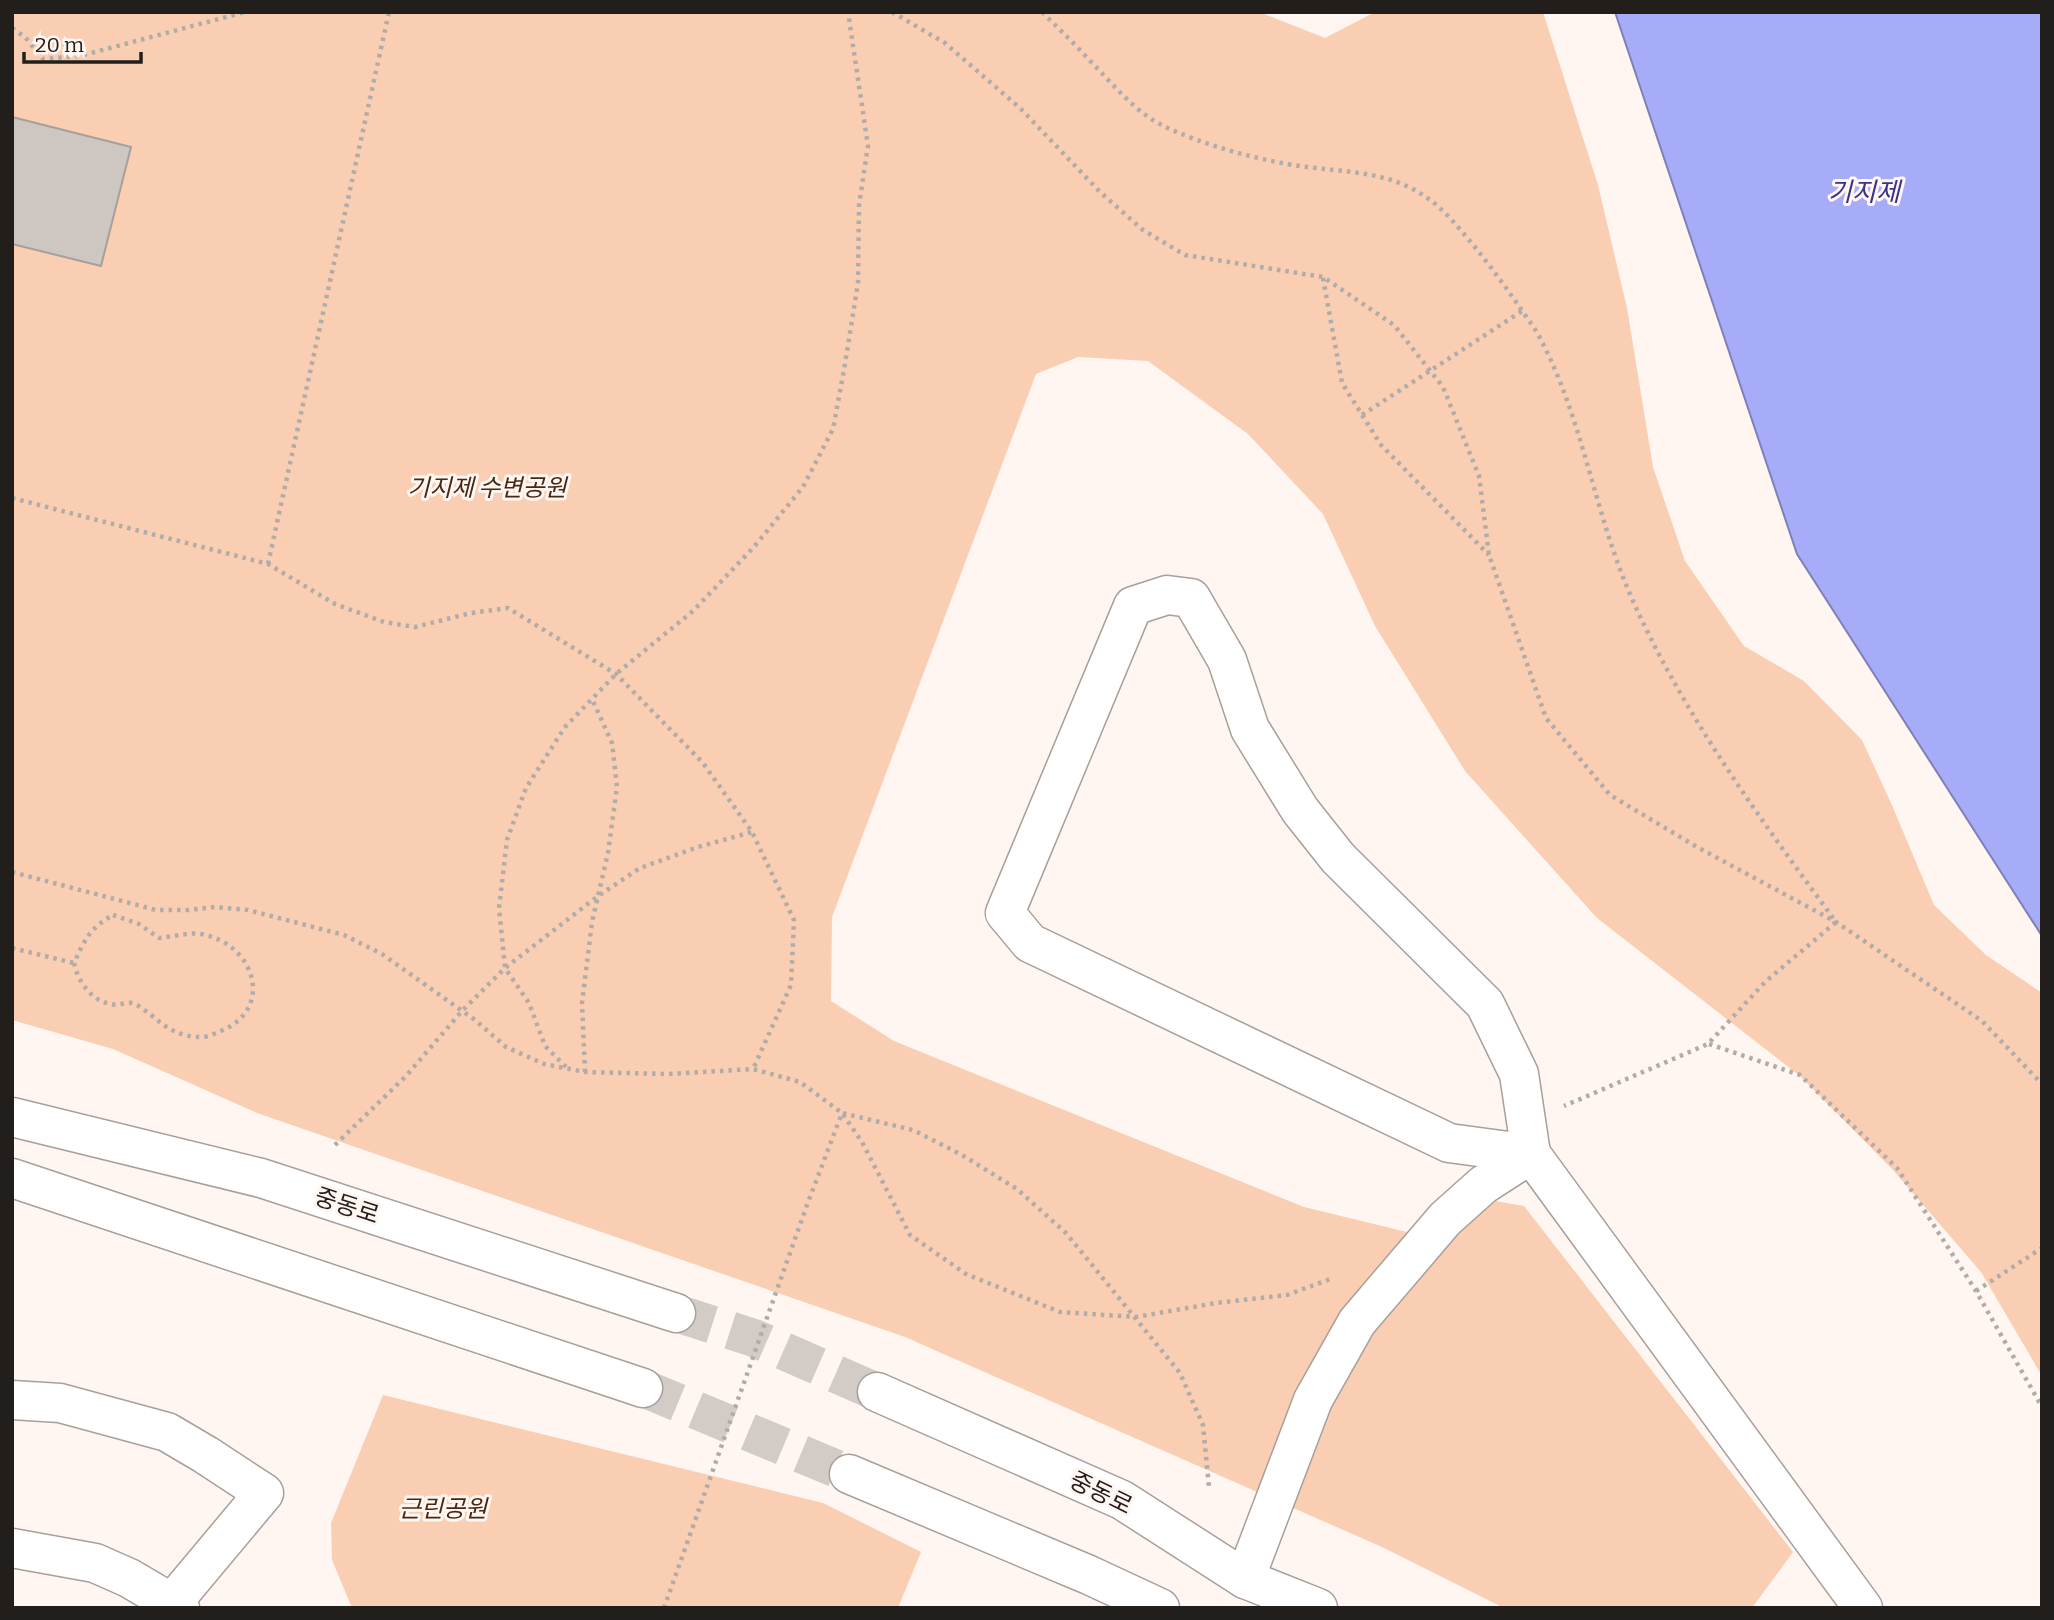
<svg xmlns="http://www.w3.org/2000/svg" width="2054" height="1620" viewBox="0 0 2054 1620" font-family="Bitter,'Noto Sans KR',serif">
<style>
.green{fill:#faceb3}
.water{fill:#a7acf8;stroke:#7f81b6;stroke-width:2}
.building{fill:#cec6c1;stroke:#a79f9a;stroke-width:2}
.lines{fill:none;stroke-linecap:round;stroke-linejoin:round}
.street-tunnel{stroke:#d3cbc6;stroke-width:38;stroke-dasharray:38 19;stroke-linecap:butt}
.street-casing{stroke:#a89f9b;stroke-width:41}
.path{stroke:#b2aca8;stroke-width:4.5;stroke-dasharray:3.5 5;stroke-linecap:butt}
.street{stroke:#fff;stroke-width:38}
.labels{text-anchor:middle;stroke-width:6;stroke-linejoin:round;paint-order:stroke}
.park-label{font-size:24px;font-style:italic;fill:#452712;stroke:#fff6f1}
.street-label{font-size:24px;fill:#211e1c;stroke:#fff6f1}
.water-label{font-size:26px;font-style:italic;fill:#383288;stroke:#fff6f1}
</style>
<rect width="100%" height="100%" fill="#fff6f1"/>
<!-- green -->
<g class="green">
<path d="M12,12h1247l66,26 50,-26h168l55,173 29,123 26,159 32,94 59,85 60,35 58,59 29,63 43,102 52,50 56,38v383l-61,-104 -88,-102 -93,-94 -203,-158 -132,-147 -90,-145 -52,-112 -75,-80 -100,-73 -70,-4 -42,17 -204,543 -1,84 63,40 410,166 136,33 49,-40 35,6 269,346 -41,56h-248l-122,-61 -477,-210 -648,-224 -144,-64 -101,-29z"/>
<path d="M383,1395l440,108 98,49 -23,56h-546l-20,-48 -1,-37z"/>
</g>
<!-- water -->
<path class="water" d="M1615,12h427v924l-245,-382z"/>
<!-- building -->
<path class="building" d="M12,117l119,30 -30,119 -89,-22z"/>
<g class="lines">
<!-- street-tunnel -->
<g class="street-tunnel">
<path d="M676,1313l78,25 123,54"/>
<path d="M643,1388l206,86"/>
</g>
<!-- street casing -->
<g class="street-casing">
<g id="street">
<path d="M1167,595l24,3 36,62 23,69 50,81 38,48 147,146 34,70 12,80 -82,-11 -419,-200 -25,-30 128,-307z"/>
<path d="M12,1117l249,61 415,135"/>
<path d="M12,1178l631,210"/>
<path d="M877,1392l245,108 123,79 73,29"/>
<path d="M12,1400l48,3 107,29 39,23 58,38 -92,110"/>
<path d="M849,1474l240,101 71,33"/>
<path d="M12,1548l83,15 34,15 51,30"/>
<path d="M1245,1579l68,-179 44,-78 88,-103 38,-34 48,-31 332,454"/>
</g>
</g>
<!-- path -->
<g class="path">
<path d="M892,12l53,31 76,66 79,83 43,38 42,25 138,22 71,48 49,62 36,89 10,79 57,163 64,77 87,52 139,75 146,99 60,63"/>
<path d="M1042,12c17,17 34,33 50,51 24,24 45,52 78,66 36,16 78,28 117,35 63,11 113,2 161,52 25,27 47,56 68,86 8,12 18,24 25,38 43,82 54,177 92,261 52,116 128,219 203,321l-71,60 -57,62 -144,62"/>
<path d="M12,28l13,9 18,22 37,-3 165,-44"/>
<path d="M1323,278l19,105 39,62 108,110"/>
<path d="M1362,415l160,-104"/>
<path d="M12,498l256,66 67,40 49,18 31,5 56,-14 37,-5 108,66 87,89 49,69 42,88 -3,65 -38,84"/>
<path d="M268,564l121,-552"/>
<path d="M12,872l144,38h32l27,-3 33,3 96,25 38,19 93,66 31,27 38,17 41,8 83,2 85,-5 47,13 42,31 20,29 48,93 56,39 94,38 76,5 80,-14 71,-8 46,-17"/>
<path d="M113,915l26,9 20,14c14,-1 28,-6 42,-4 53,9 75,74 20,97 -6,2 -13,6 -19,6 -23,0 -36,-9 -52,-23 -5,-3 -12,-10 -18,-11 -7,-1 -14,3 -21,1 -20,-3 -33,-23 -37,-41 11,-24 16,-35 39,-48z"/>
<path d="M12,948l62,15"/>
<path d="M1709,1044l91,31 97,93 79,123 66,116"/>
<path d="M566,1067l-21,-21 -16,-43 -24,-35 -6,-60 8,-68 19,-52 39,-61 51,-53 77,-63 60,-63 50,-61 30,-58 11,-59 14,-87 1,-78 9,-59 -20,-134"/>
<path d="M585,1072l-3,-69 10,-81 16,-69 9,-66 -5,-44 -20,-44"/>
<path d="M335,1145l71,-69 56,-65 43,-43 93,-72 42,-28 58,-21 54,-15"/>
<path d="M1976,1291l66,-43"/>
<path d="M664,1608l143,-403 35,-92 71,17 49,25 55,34 49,44 114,140 23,52 6,62"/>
</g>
<!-- street -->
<use href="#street" class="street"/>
</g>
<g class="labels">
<!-- park labels -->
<g class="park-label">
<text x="487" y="496">기지제 수변공원</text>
<text x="443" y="1517">근린공원</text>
</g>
<!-- street labels -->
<g class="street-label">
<text transform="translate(347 1206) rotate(18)" y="8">중동로</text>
<text transform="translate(1101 1493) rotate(26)" y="8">중동로</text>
</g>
<!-- water labels -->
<g class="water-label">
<text x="1864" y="201">기지제</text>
</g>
</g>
<!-- border -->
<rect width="2054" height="1620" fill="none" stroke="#211e1c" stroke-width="28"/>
<!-- scale -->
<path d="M24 52v10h117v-10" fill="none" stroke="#211e1c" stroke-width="3.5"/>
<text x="35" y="52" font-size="21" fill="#211e1c" stroke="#fff6f1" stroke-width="5" paint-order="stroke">20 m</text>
</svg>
